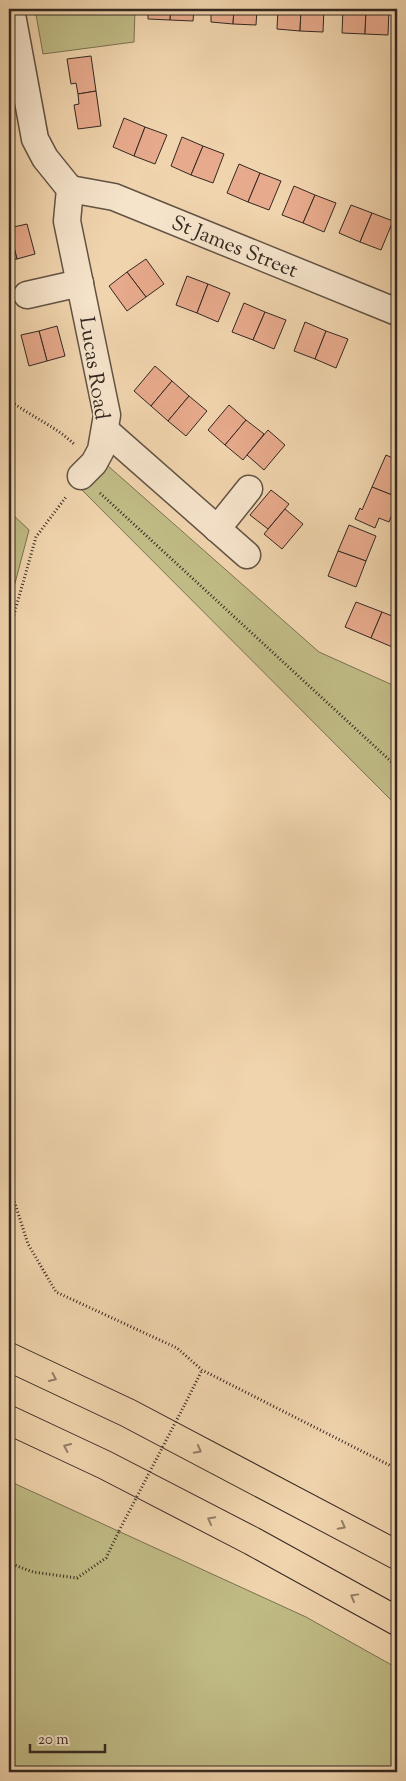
<svg xmlns="http://www.w3.org/2000/svg" width="406" height="1781" viewBox="0 0 406 1781" font-family="'Sorts Mill Goudy',serif">
<style>
.green{fill:#c0bb85;stroke:#7a7253}
.building{fill:#e7aa8c;stroke:#342821}
.lines{fill:none;stroke-linecap:round;stroke-linejoin:round}
.minor-casing{stroke:#635344;stroke-width:29}
.motorway-casing{stroke:#342821;stroke-width:30}
.path{stroke:#342821;stroke-width:3;stroke-dasharray:1 2.5;stroke-linecap:butt}
.minor{stroke:#f5e3ca;stroke-width:26}
.motorway{stroke:#f0d4ad;stroke-width:28}
.path-bridge{stroke:#342821;stroke-width:3;stroke-dasharray:1 2.5;stroke-linecap:butt}
.oneway{stroke:#927e67}
.labels{text-anchor:middle;stroke-width:4;stroke-linejoin:round;paint-order:stroke}
.street-label{font-size:21px;fill:#342821;stroke:#f5e3ca}
</style>
<rect width="100%" height="100%" fill="#f0d4ad"/>
<filter id="stains"><feTurbulence type="fractalNoise" baseFrequency=".004" numOctaves="4"/><feColorMatrix values="0 0 0 0 .2 0 0 0 0 .09 0 0 0 0 .02 0 0 0 .5 -.17"/></filter>
<radialGradient id="worn" r=".72"><stop offset=".6" stop-color="#630" stop-opacity="0"/><stop offset="1" stop-color="#630" stop-opacity=".3"/></radialGradient>
<!-- green -->
<g class="green">
<path d="M35,9h100l-1,33 -91,12z"/>
<path d="M107,465l212,187 78,35v119l-315,-316z"/>
<path d="M9,511l20,19 -20,76z"/>
<path d="M9,1481l297,136 91,51v104h-388z"/>
</g>
<!-- building -->
<g class="building">
<path d="M148,9h23l-1,11 -22,-1z"/>
<path d="M171,9h23l-1,12 -23,-1z"/>
<path d="M211,9h23l-1,15 -22,-2z"/>
<path d="M234,9h23l-1,16 -23,-1z"/>
<path d="M278,9h23l-1,22 -23,-2z"/>
<path d="M301,9h23l-1,23 -23,-1z"/>
<path d="M343,9h23l-1,25 -23,-1z"/>
<path d="M366,9h23l-1,26 -23,-1z"/>
<path d="M91,56l5,35 -18,3 -2,-11 -5,1 -4,-25z"/>
<path d="M96,91l5,35 -23,3 -4,-24 5,-1 -1,-10z"/>
<path d="M124,118l21,9 -11,29 -21,-9z"/>
<path d="M145,127l22,8 -12,29 -21,-8z"/>
<path d="M182,137l21,9 -12,29 -20,-9z"/>
<path d="M203,146l21,8 -11,29 -22,-8z"/>
<path d="M239,164l21,9 -12,29 -21,-9z"/>
<path d="M260,173l21,8 -12,29 -21,-8z"/>
<path d="M294,186l21,9 -12,28 -21,-8z"/>
<path d="M315,195l21,8 -12,29 -21,-9z"/>
<path d="M351,205l21,8 -12,29 -21,-9z"/>
<path d="M372,213l21,8 -12,29 -21,-8z"/>
<path d="M27,224l8,30 -18,5 -8,-31z"/>
<path d="M9,228l8,31 -8,1z"/>
<path d="M397,247v13l-4,-1z"/>
<path d="M146,259l18,25 -18,13 -19,-25z"/>
<path d="M127,272l19,25 -19,14 -18,-25z"/>
<path d="M187,276l21,8 -11,29 -21,-8z"/>
<path d="M208,284l22,9 -12,29 -21,-9z"/>
<path d="M9,303l4,16 -4,1z"/>
<path d="M244,303l21,9 -12,28 -21,-8z"/>
<path d="M265,312l21,8 -12,29 -21,-9z"/>
<path d="M305,322l21,9 -11,28 -21,-8z"/>
<path d="M57,326l8,30 -18,5 -8,-30z"/>
<path d="M39,331l8,30 -18,5 -8,-31z"/>
<path d="M326,331l22,8 -12,29 -21,-9z"/>
<path d="M155,366l17,15 -21,25 -17,-15z"/>
<path d="M172,381l17,15 -21,25 -17,-15z"/>
<path d="M189,396l18,15 -21,25 -18,-15z"/>
<path d="M229,405l17,15 -21,25 -17,-15z"/>
<path d="M246,420l18,14 -21,26 -18,-15z"/>
<path d="M268,430l17,15 -21,25 -17,-15z"/>
<path d="M386,455l11,5v37l-25,-10z"/>
<path d="M372,487l25,10v5l-8,20 -10,-4 -4,10 -20,-9 5,-11 2,2z"/>
<path d="M271,490l18,14 -21,25 -18,-14z"/>
<path d="M285,509l18,15 -21,25 -18,-15z"/>
<path d="M349,525l27,11 -10,25 -28,-10z"/>
<path d="M338,551l28,10 -10,26 -28,-11z"/>
<path d="M356,602l26,10 -11,26 -26,-11z"/>
<path d="M382,612l15,6v31l-26,-11z"/>
</g>
<g class="lines">
<!-- minor casing -->
<g class="minor-casing">
<g id="minor">
<path d="M11,9l24,130 10,19 25,31 -3,32 40,194 -6,35 -7,13 -13,13"/>
<path d="M70,189l44,8 283,115"/>
<path d="M27,295l53,-12"/>
<path d="M105,430l142,125"/>
<path d="M217,529l32,-40"/>
</g>
</g>
<!-- motorway casing -->
<g class="motorway-casing">
<g id="motorway">
<path d="M9,1357l119,56 269,142"/>
<path d="M9,1420l96,45 147,76 145,80"/>
</g>
</g>
<!-- path -->
<g class="path">
<path d="M9,400c21,16 48,27 66,45"/>
<path d="M100,493l297,274"/>
<path d="M9,632l27,-95 30,-40"/>
<path d="M9,1185l19,59 28,48 121,56 25,22 195,99"/>
<path d="M185,1404l17,-34"/>
<path d="M9,1563l24,9 44,6 29,-20 13,-27"/>
</g>
<!-- minor -->
<use href="#minor" class="minor"/>
<!-- motorway -->
<use href="#motorway" class="motorway"/>
<!-- path-bridge -->
<path class="path-bridge" d="M119,1531l66,-127"/>
</g>
<!-- one-way arrows -->
<defs><path id="oneway-chevron" d="M-2-3.5L2.5 0L-2 3.5" fill="none" stroke-width="1.6" stroke-linecap="round" stroke-linejoin="round" transform="scale(1.25)"/></defs>
<g class="oneway">
<use href="#oneway-chevron" transform="translate(53 1378) rotate(25)"/>
<use href="#oneway-chevron" transform="translate(67 1447) rotate(-155)"/>
<use href="#oneway-chevron" transform="translate(198 1450) rotate(28)"/>
<use href="#oneway-chevron" transform="translate(211 1520) rotate(-152)"/>
<use href="#oneway-chevron" transform="translate(342 1526) rotate(28)"/>
<use href="#oneway-chevron" transform="translate(354 1597) rotate(-151)"/>
</g>
<g class="labels">
<!-- street labels -->
<g class="street-label">
<text transform="translate(235 246) rotate(22)" y="7">St James Street</text>
<text transform="translate(95 368) rotate(81)" y="7">Lucas Road</text>
</g>
</g>
<!-- margin -->
<rect width="406" height="1781" fill="none" stroke="#f0d4ad" stroke-width="30"/>
<rect x="10" y="10" width="386" height="1761" fill="none" stroke="#342821" stroke-width="2.5"/>
<rect x="15" y="15" width="376" height="1751" fill="none" stroke="#342821"/>
<!-- scale -->
<path d="M30 1744v8h75v-8" fill="none" stroke="#342821" stroke-width="2.5"/>
<text x="38" y="1744" font-size="15" fill="#342821" stroke="#f5e3ca" stroke-width="4" paint-order="stroke">20 m</text>
<rect width="100%" height="100%" filter="url(#stains)"/>
<rect width="100%" height="100%" fill="url(#worn)"/>
</svg>
